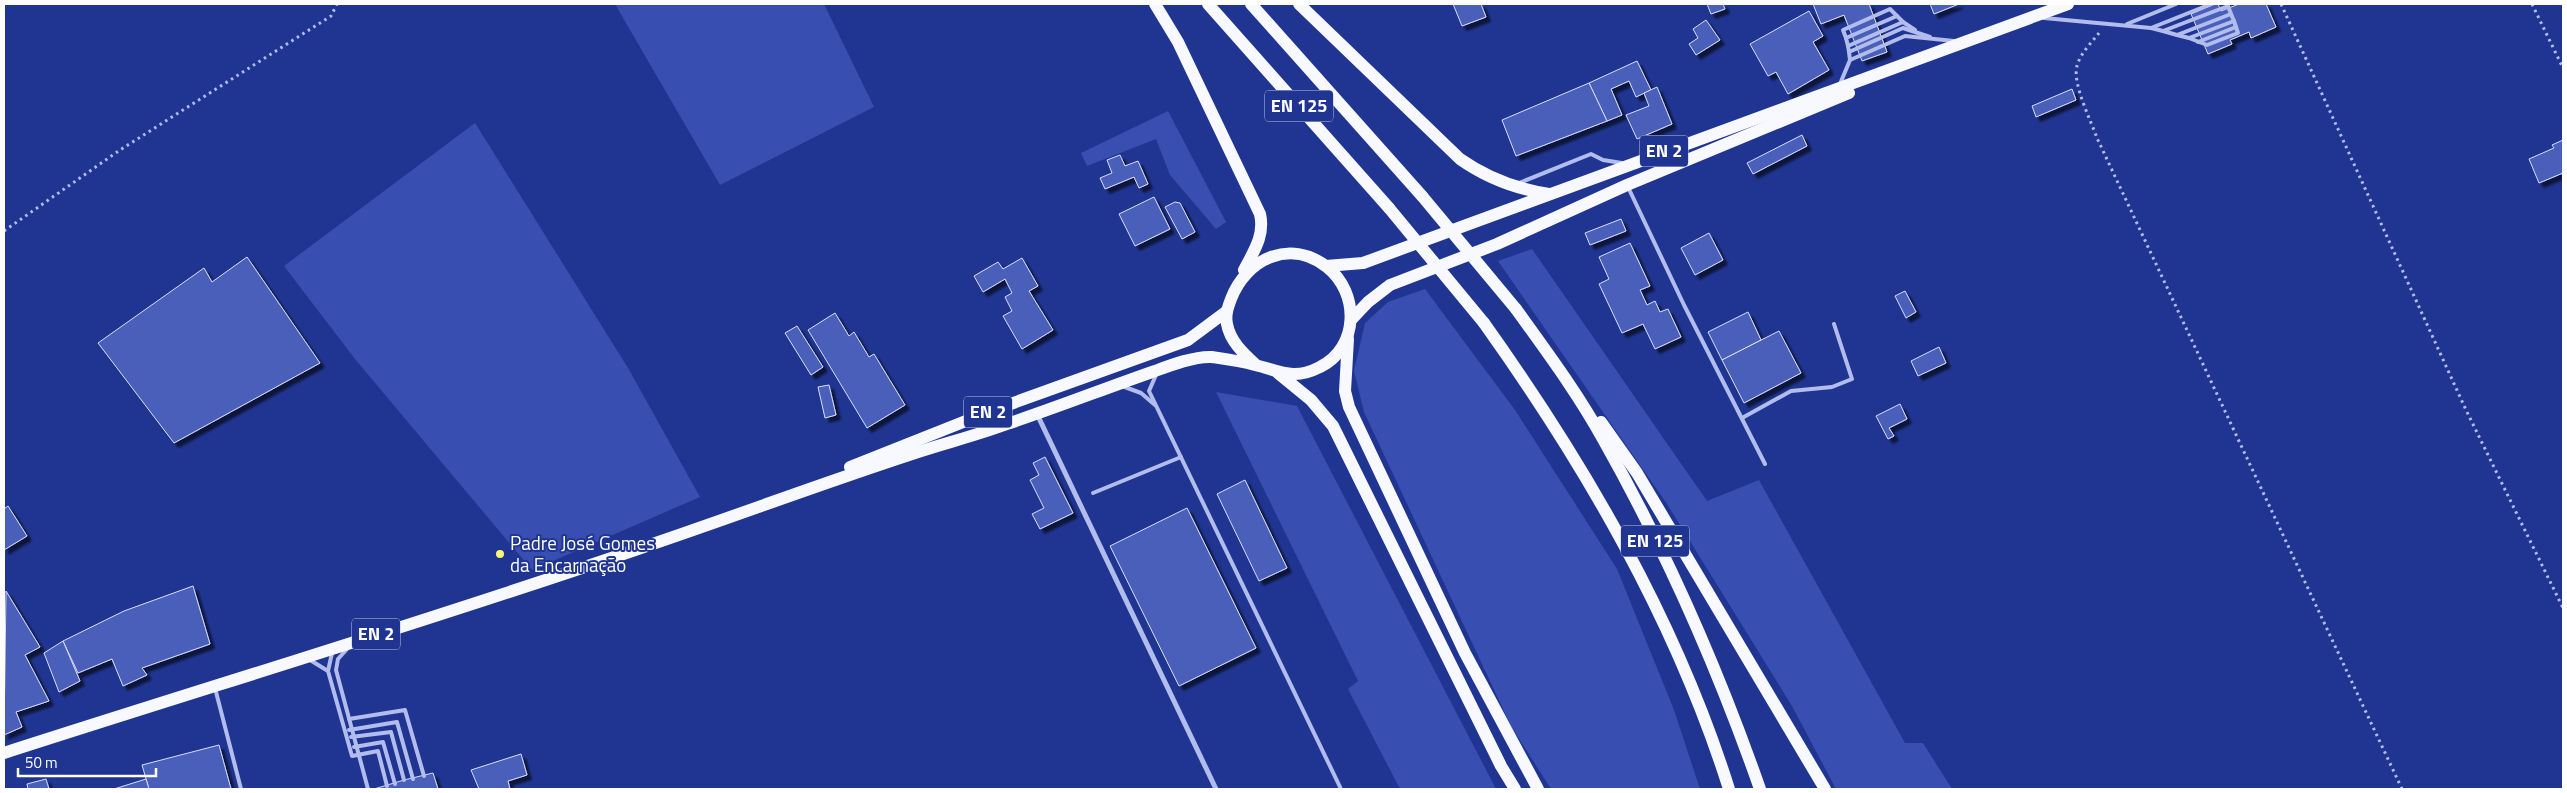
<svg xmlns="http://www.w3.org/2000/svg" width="2567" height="793" viewBox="0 0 2567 793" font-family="'Titillium Web',sans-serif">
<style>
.green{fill:#384fb1}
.building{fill:#495eb9;stroke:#d8defa;filter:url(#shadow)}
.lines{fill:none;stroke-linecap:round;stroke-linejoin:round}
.path{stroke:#b2bded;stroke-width:3;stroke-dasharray:2.5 4;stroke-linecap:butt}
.lane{stroke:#b2bded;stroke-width:4}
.street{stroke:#b2bded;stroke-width:5}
.primary{stroke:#f8f9ff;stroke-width:12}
.primary-bridge{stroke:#f8f9ff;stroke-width:12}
.poi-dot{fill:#fbf673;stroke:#203592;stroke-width:2}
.labels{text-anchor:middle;stroke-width:4;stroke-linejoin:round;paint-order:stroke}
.shield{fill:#203592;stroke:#bcc2de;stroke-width:1}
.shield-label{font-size:18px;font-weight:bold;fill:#fff}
.poi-label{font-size:19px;fill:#fff;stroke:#203592;text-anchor:start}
</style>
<defs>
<filter id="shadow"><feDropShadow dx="4.5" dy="4.5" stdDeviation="1" flood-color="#0009"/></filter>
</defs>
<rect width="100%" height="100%" fill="#203592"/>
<!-- green -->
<g class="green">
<path d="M615,4h209l50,103 -154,78z"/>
<path d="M1168,111l58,111 -10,7 -46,-54 -14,-36 -69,27 -6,-13z"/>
<path d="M475,123l153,245 72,129 -168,73 -177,-211 -71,-93z"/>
<path d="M1532,249l175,252 52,-21 146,263h18l29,46h-116l-44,-83 -125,-202 -169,-243z"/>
<path d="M1425,289l90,121 102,159 57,141 26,79h-149l-40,-63 -147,-314 -10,-41 11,-48 23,-21z"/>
<path d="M1216,392l81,14 199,383h-96l-52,-100 10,-8z"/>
</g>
<!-- building -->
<g class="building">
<path d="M1453,4h28l5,13 -24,9z"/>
<path d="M1707,4h16l2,5 -14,5z"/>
<path d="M1813,4h56l18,48 -25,9 -18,-46 -23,9z"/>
<path d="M1930,4h29l-25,10z"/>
<path d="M2215,4h3l3,7 18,-7h27l10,23 -25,11 -2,-6 -19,8 2,4 -24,10 -17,-40z"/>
<path d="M1809,11l14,25 -10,6 16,28 -41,24 -12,-22 -8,4 -18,-32z"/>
<path d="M1706,20l14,20 -24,15 -7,-11 9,-6 -5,-9z"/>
<path d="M1637,61l14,29 -15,7 -7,-16 -18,8 11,26 -15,6 -18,-38z"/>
<path d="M1589,83l18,38 -91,35 -14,-36z"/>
<path d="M1657,87l15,37 -35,15 -11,-24 23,-9 -5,-13z"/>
<path d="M2072,89l4,11 -40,17 -4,-11z"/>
<path d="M1802,135l5,11 -54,28 -6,-11z"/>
<path d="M2563,140v33l-24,10 -10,-24 25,-11 -2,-3z"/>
<path d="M1120,155l5,11 13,-5 10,23 -9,4 -5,-11 -29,12 -5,-11 12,-5 -5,-13z"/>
<path d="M1154,197l16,32 -35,17 -16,-32z"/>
<path d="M1175,202l5,1 15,29 -13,7 -17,-32z"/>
<path d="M1621,219l5,12 -36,14 -5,-12z"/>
<path d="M1709,233l14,27 -28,15 -14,-27z"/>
<path d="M1630,243l20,43 -10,4 7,15 8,-4 5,11 8,-3 13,28 -26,12 -12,-25 -21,9 -23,-49 10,-5 -10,-22z"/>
<path d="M247,257l73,106 -146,80 -76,-100 106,-75 8,14z"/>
<path d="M1022,258l16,28 -9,5 24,39 -31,19 -19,-33 9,-5 -7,-14 7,-4 -7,-14 -22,13 -9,-16 24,-14 5,7z"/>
<path d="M1905,291l11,21 -10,6 -11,-22z"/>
<path d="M1748,312l13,28 -39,20 -14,-28z"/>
<path d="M835,313l14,23 5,-4 15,25 5,-3 31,51 -38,23 -59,-98z"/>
<path d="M797,326l26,41 -12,8 -26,-42z"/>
<path d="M1779,331l22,42 -57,30 -22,-43z"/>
<path d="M1939,347l7,16 -28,13 -7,-15z"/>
<path d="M829,385l7,30 -11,3 -7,-31z"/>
<path d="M1900,404l7,15 -18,9 5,8 -6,3 -12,-23z"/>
<path d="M1045,457l28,56 -33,16 -8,-15 12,-6 -14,-28 9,-5 -6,-12z"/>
<path d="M1245,480l42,88 -28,13 -42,-87z"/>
<path d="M8,506l19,30 -23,14v-41z"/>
<path d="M1187,508l69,140 -77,38 -69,-140z"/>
<path d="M193,586l17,58 -68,24 5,7 -24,11 -11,-27 -34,14 -15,-32 61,-30z"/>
<path d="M6,591l34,56 -15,8 24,46 -33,11 6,15 -18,8z"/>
<path d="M63,641l17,40 -21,11 -15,-39z"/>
<path d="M219,745l12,44h-82l-7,-24z"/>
<path d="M521,754l6,21 -19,6 2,8h-31l-8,-19z"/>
<path d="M433,773l5,16h-64l30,-9z"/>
<path d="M46,779l3,10h-21l-1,-5z"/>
<path d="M146,779l3,10h-35z"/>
</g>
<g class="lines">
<!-- path -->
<g class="path">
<path d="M2281,4l185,406 97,198"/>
<path d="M2532,4l31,64"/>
<path d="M2099,33c-8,10 -19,21 -22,33 -5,17 14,55 20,72l305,651"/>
<path d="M4,231l116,-81 211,-134 6,-12"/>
</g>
<!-- lane -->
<g class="lane">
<path d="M2044,18l107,10 60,-24"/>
<path d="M2127,24l49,-20"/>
<path d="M2151,28l12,3 65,-25v-2"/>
<path d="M2163,31l14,4 54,-21 -3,-8"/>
<path d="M2177,35l12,3 45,-17 -3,-7"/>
<path d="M1846,38l-3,-8 47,-21 7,7"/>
<path d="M2189,38l18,7 31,-12 -4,-12"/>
<path d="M2198,42l38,-15"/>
<path d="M1848,46l-2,-8 51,-22 6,6"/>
<path d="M1849,52l-1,-6 55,-24 12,8"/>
<path d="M1850,60l-1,-8 54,-24 27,9"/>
<path d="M1840,84l10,-24 55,-24 49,5"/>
<path d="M1519,183l72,-29 12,6 19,3"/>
<path d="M1628,187l56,118 81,159"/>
<path d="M1156,375l-7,16 192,398"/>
<path d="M1122,386l19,7 14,12"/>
<path d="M1742,418l49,-27 41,-4 20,-8 -18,-55"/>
<path d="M1093,493l88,-36"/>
<path d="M347,649l-9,10 -2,11 32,119"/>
<path d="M310,660l18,11 24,85 26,-5 9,35"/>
<path d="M328,671l4,-18"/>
<path d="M215,688l26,101"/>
<path d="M349,719l56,-9 19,66"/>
<path d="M349,730l48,-8 16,57"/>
<path d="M351,737l40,-5 13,48"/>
<path d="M354,747l29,-5 12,42"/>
</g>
<!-- street -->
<path class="street" d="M1037,414l179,375"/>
<!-- primary -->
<g class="primary">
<path d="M1155,4l23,38 82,172c5,21 -6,37 -16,56"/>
<path d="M1208,4l181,204"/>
<path d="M1251,4l171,192"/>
<path d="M1299,4l161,155c27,19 56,30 89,35"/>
<path d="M1326,266l37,-3 705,-259"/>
<path d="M1516,309c31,43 63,86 88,132 61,108 115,231 156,348"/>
<path d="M1351,320l17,-18 22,-17 107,-41 130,-59 222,-92"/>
<path d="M1484,323c102,143 192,298 245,466"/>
<path d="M1348,339l-3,52 4,16 116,246 73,136"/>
<path d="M1278,373l33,27 22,26 168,340 14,23"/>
<path d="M1601,422l36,51 188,316"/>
<path d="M850,467l141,-56 197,-71 39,-29"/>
<path d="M4,753c211,-68 424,-132 634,-204 92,-31 182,-65 274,-95 33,-11 66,-19 98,-31 48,-16 96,-35 145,-52 16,-6 40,-15 57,-14 14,2 29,4 43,8 25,6 38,16 65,2 39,-19 40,-74 7,-100 -37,-29 -81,-8 -96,32 -3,8 -6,16 -4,25 3,17 16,29 29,41"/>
</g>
<!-- primary-bridge -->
<g class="primary-bridge">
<path d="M1422,196l94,113"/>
<path d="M1389,208l95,115"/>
</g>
</g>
<!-- markers -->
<circle class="poi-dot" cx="500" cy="554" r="5"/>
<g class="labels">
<!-- shield labels -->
<g class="shield">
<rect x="1265" y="90.5" width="68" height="31" rx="4"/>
<rect x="1640" y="135.5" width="48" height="31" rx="4"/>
<rect x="964" y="396.5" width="48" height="31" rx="4"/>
<rect x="1621" y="525.5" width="68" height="31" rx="4"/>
<rect x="352" y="618.5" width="48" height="31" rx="4"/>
</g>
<g class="shield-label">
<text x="1299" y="112">EN 125</text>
<text x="1664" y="157">EN 2</text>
<text x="988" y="418">EN 2</text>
<text x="1655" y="547">EN 125</text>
<text x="376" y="640">EN 2</text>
</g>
<!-- poi labels -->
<g class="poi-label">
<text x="510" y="550">Padre José Gomes<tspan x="510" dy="22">da Encarnação</tspan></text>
</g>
</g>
<!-- border -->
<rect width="2567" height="793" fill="none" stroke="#ffffff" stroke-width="10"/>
<!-- scale -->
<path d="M18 768v8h138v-8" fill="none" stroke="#ffffff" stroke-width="2.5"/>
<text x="25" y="768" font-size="15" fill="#ffffff" stroke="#203592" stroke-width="4" paint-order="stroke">50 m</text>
</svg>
